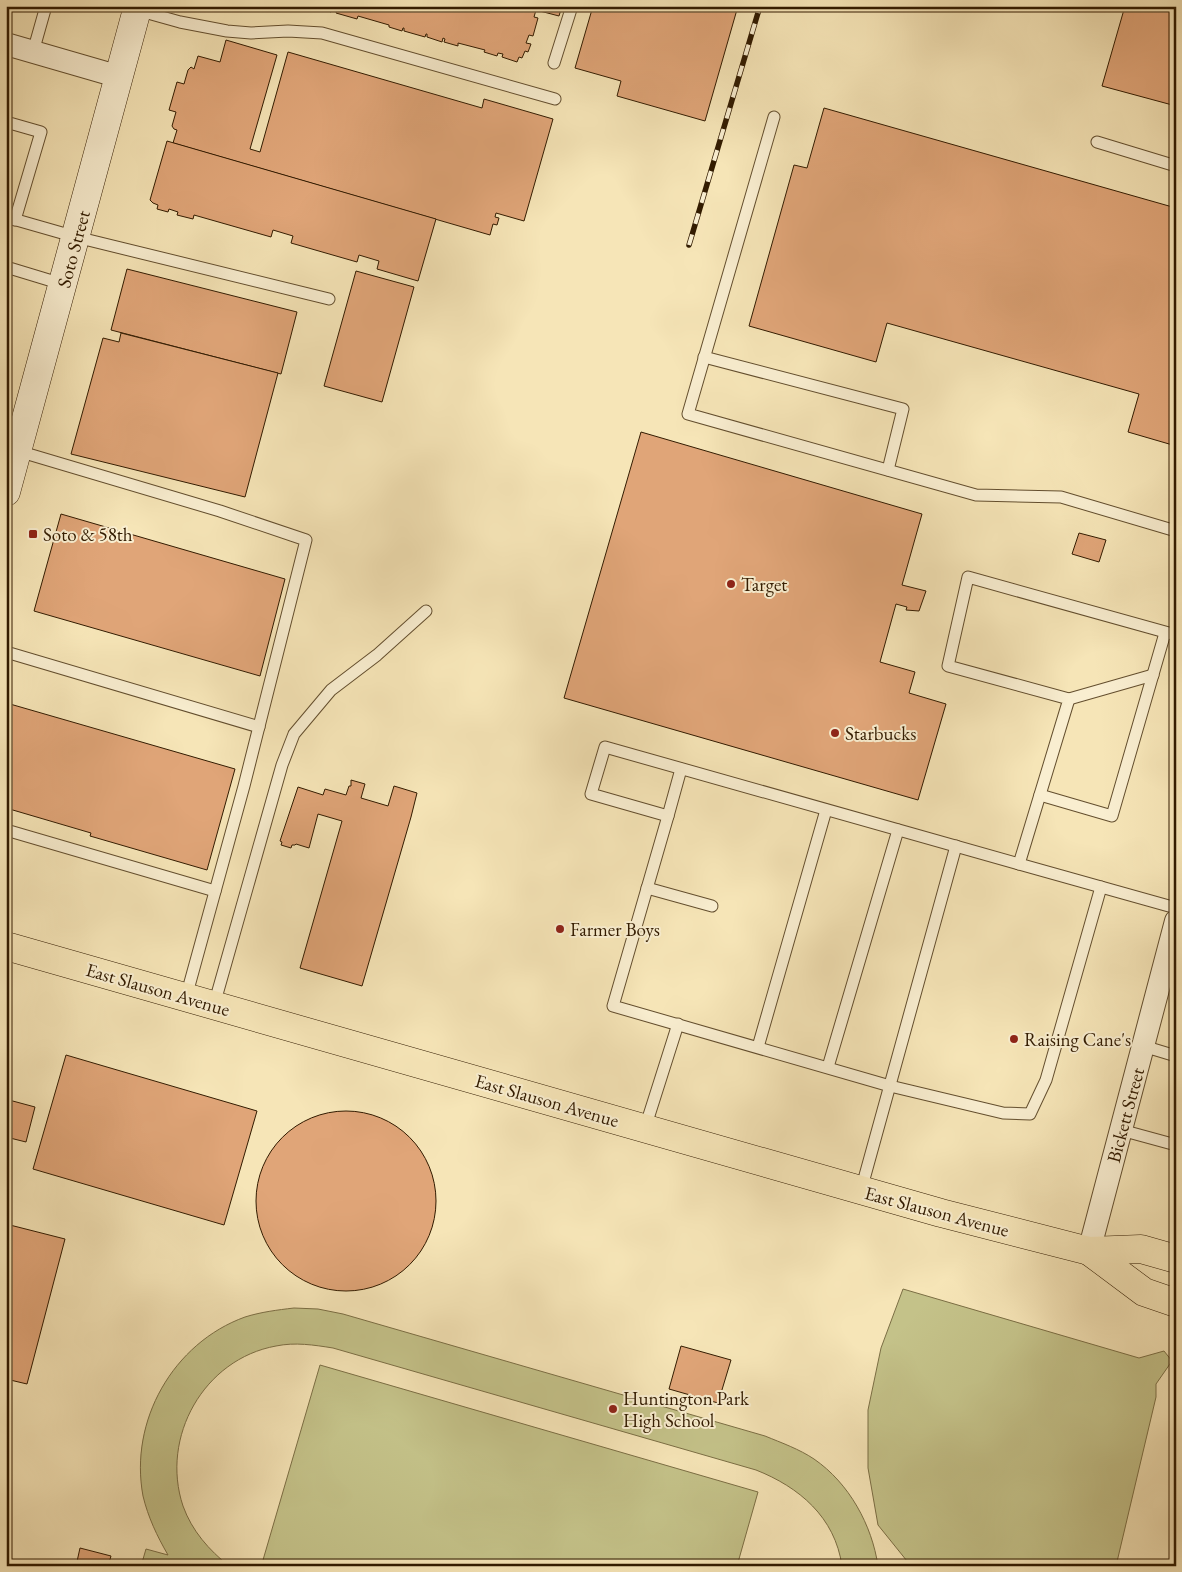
<svg xmlns="http://www.w3.org/2000/svg" width="1182" height="1572" viewBox="0 0 1182 1572" font-family="'EB Garamond',serif">
<style>
.green{fill:#c4c289;stroke:#7b6e44}
.building{fill:#e0a578;stroke:#321b00}
.lines{fill:none;stroke-linecap:round;stroke-linejoin:round}
.lane-casing{stroke:#634e2e;stroke-width:13}
.street-casing{stroke:#634e2e;stroke-width:24}
.secondary-casing{stroke:#321b00;stroke-width:29}
.primary-casing{stroke:#321b00;stroke-width:29}
.lane{stroke:#f9eed0;stroke-width:11}
.street{stroke:#f9eed0;stroke-width:22}
.secondary{stroke:#f9eed0;stroke-width:28}
.primary{stroke:#f6e5b7;stroke-width:28}
.rail-casing{stroke:#321b00;stroke-width:5.5}
.rail{stroke:#f9eed0;stroke-width:4;stroke-dasharray:11;stroke-linecap:butt}
.poi-dot{fill:#8f2418;stroke:#f9eed0;stroke-width:2}
.labels{text-anchor:middle;stroke-width:4;stroke-linejoin:round;paint-order:stroke}
.street-label{font-size:19px;fill:#321b00;stroke:#f9eed0}
.poi-label{font-size:19px;fill:#321b00;stroke:#f9eed0;text-anchor:start}
</style>
<rect width="100%" height="100%" fill="#f6e5b7"/>
<filter id="stains"><feTurbulence type="fractalNoise" baseFrequency=".004" numOctaves="4"/><feColorMatrix values="0 0 0 0 .2 0 0 0 0 .09 0 0 0 0 .02 0 0 0 .5 -.17"/></filter>
<radialGradient id="worn" r=".72"><stop offset=".6" stop-color="#630" stop-opacity="0"/><stop offset="1" stop-color="#630" stop-opacity=".3"/></radialGradient>
<!-- green -->
<g class="green">
<path d="M903,1289l236,69 25,-7 8,10 -16,23v13l-40,169h-205l-33,-41 -10,-57v-58l13,-62z"/>
<path d="M294,1308l24,1 25,5 422,122c17,7 34,13 49,23 35,24 58,66 64,107h-36c-7,-49 -43,-79 -86,-96l-423,-122c-19,-3 -38,-6 -57,-2 -72,13 -116,91 -93,160 9,25 26,44 46,60h-88l5,-17 22,6c-11,-19 -20,-38 -25,-59 -14,-75 30,-153 102,-179 16,-5 32,-7 49,-9z"/>
<path d="M320,1365l438,127 -21,74h-456l-18,-6z"/>
</g>
<!-- building -->
<g class="building">
<path d="M312,6h250l-3,10 -23,-6 -2,7 4,1 -5,18 -4,-1 -3,8 5,1 -3,8 -3,-1 -3,7 -3,-1 -2,5 -15,-5 1,-3 -5,-1 -1,3 -13,-4 1,-2 -27,-7v3l-14,-4 1,-3 -2,-1 -1,4 -15,-5v-3h-1l-1,3 -21,-6v-3h-1l-1,3 -13,-4v-2l-31,-9 -1,3 -21,-6 1,-3 -5,-1 -1,3z"/>
<path d="M593,6h145l-33,115 -88,-25 4,-15 -46,-13z"/>
<path d="M1125,6h51v100l-74,-20z"/>
<path d="M226,40l51,15 -27,94 10,3 28,-100 194,56 2,-9 69,20 -29,102 -28,-8 -1,4 4,1 -2,7 -4,-1 -3,11 -317,-92 4,-13 -3,-1 -2,-3 4,-14 -7,-2 8,-28 7,2 4,-14 3,-3 3,2 4,-13 22,6z"/>
<path d="M824,108l352,100v238l-48,-14 11,-38 -252,-71 -11,39 -127,-36 45,-161 13,3z"/>
<path d="M167,141l269,78 -18,62 -41,-12 2,-8 -20,-6 -2,7 -66,-19 2,-7 -20,-6 -2,7 -77,-22 -1,4 -16,-4 1,-3 -9,-3 -1,3 -11,-3 1,-4 -5,-2 -3,-3z"/>
<path d="M127,269l170,43 -16,62 -170,-44z"/>
<path d="M356,271l58,16 -32,115 -58,-16z"/>
<path d="M121,333l157,40 -33,124 -174,-43 32,-116 16,4z"/>
<path d="M641,432l281,82 -20,71 24,6 -7,20 -13,-1 1,-3 -11,-3 -16,58 35,10 -6,21 37,11 -28,96 -354,-102z"/>
<path d="M61,514l224,65 -25,97 -226,-65z"/>
<path d="M1079,533l27,7 -7,22 -27,-8z"/>
<path d="M10,704l225,65 -28,101 -117,-34 1,-3 -85,-25v-90z"/>
<path d="M351,780l14,4 -4,14 27,8 6,-20 23,7 -6,24 -49,169 -62,-18 42,-147 -24,-7 -9,34 -13,-4 -1,1h-3l-1,3 -10,-3 1,-3 -2,-1 18,-54 25,8 2,-6 21,6 3,-9h2z"/>
<path d="M66,1055l191,56 -33,114 -191,-56z"/>
<path d="M9,1100l26,7 -9,35 -20,-5v-27z"/>
<circle cx="346" cy="1201" r="90"/>
<path d="M6,1224l59,15 -38,145 -21,-5z"/>
<path d="M681,1346l50,14 -13,43 -49,-14z"/>
<path d="M80,1548l31,8 -3,10h-32z"/>
</g>
<g class="lines">
<!-- lane casing -->
<g class="lane-casing">
<g id="lane">
<path d="M137,10l43,12 47,9 24,2 37,-2 34,2 233,66"/>
<path d="M33,52l13,-46"/>
<path d="M554,63l18,-57"/>
<path d="M774,117l-86,297 288,81 85,2 115,34"/>
<path d="M6,122l35,10 -26,88"/>
<path d="M1097,142l79,24"/>
<path d="M6,217l70,20 253,62"/>
<path d="M6,267l56,17"/>
<path d="M704,357l199,52 -15,61"/>
<path d="M18,451l202,60 86,29 -62,246 -58,211"/>
<path d="M6,652l253,75"/>
<path d="M1069,699l84,-24"/>
<path d="M1040,795l72,21 53,-183"/>
<path d="M668,816l13,-47"/>
<path d="M6,830l209,61"/>
<path d="M1019,864l157,44"/>
<path d="M1101,887l-55,193 -16,34 -27,-1 -113,-27 -277,-80 55,-190 -77,-22 14,-47 414,117 50,-165 -121,-33 20,-89 208,58"/>
<path d="M647,888l65,18"/>
<path d="M214,1005l68,-240 12,-31 37,-44 46,-35 49,-44"/>
<path d="M1143,1046l33,10"/>
<path d="M758,1047l68,-237"/>
<path d="M828,1067l70,-237"/>
<path d="M645,1128l33,-104"/>
<path d="M1121,1130l55,15"/>
<path d="M861,1190l95,-344"/>
</g>
</g>
<!-- street casing -->
<g class="street-casing">
<g id="street">
<path d="M6,44l114,33"/>
<path d="M1089,1251l87,-330"/>
</g>
</g>
<!-- secondary casing -->
<g class="secondary-casing">
<path id="secondary" d="M6,492l132,-486"/>
</g>
<!-- primary casing -->
<g class="primary-casing">
<g id="primary">
<path d="M6,946l935,267 148,38 52,-2 35,10"/>
<path d="M1089,1251l55,41 32,11"/>
</g>
</g>
<!-- lane -->
<use href="#lane" class="lane"/>
<!-- street -->
<use href="#street" class="street"/>
<!-- secondary -->
<use href="#secondary" class="secondary"/>
<!-- primary -->
<use href="#primary" class="primary"/>
<!-- rail casing -->
<g class="rail-casing">
<path id="rail" d="M689,245l71,-239"/>
</g>
<!-- rail -->
<use href="#rail" class="rail"/>
</g>
<!-- markers -->
<g class="poi-dot">
<rect x="28" y="529" width="10" height="10" rx="2.5"/>
<circle cx="731" cy="584" r="5"/>
<circle cx="835" cy="733" r="5"/>
<circle cx="560" cy="929" r="5"/>
<circle cx="1014" cy="1039" r="5"/>
<circle cx="613" cy="1409" r="5"/>
</g>
<g class="labels">
<!-- street labels -->
<g class="street-label">
<text transform="translate(73 249) rotate(-75)" y="7">Soto Street</text>
<text transform="translate(158 989) rotate(16)" y="7">East Slauson Avenue</text>
<text transform="translate(547 1100) rotate(16)" y="7">East Slauson Avenue</text>
<text transform="translate(1125 1115) rotate(-75)" y="7">Bickett Street</text>
<text transform="translate(937 1211) rotate(15)" y="7">East Slauson Avenue</text>
</g>
<!-- poi labels -->
<g class="poi-label">
<text x="43" y="541">Soto &amp; 58th</text>
<text x="741" y="591">Target</text>
<text x="845" y="740">Starbucks</text>
<text x="570" y="936">Farmer Boys</text>
<text x="1024" y="1046">Raising Cane's</text>
<text x="623" y="1405">Huntington Park<tspan x="623" dy="22">High School</tspan></text>
</g>
</g>
<!-- margin -->
<rect width="1182" height="1572" fill="none" stroke="#f6e5b7" stroke-width="25"/>
<rect x="8" y="8" width="1167" height="1557" fill="none" stroke="#321b00" stroke-width="2.5"/>
<rect x="12" y="12" width="1157" height="1547" fill="none" stroke="#321b00"/>
<rect width="100%" height="100%" filter="url(#stains)"/>
<rect width="100%" height="100%" fill="url(#worn)"/>
</svg>
